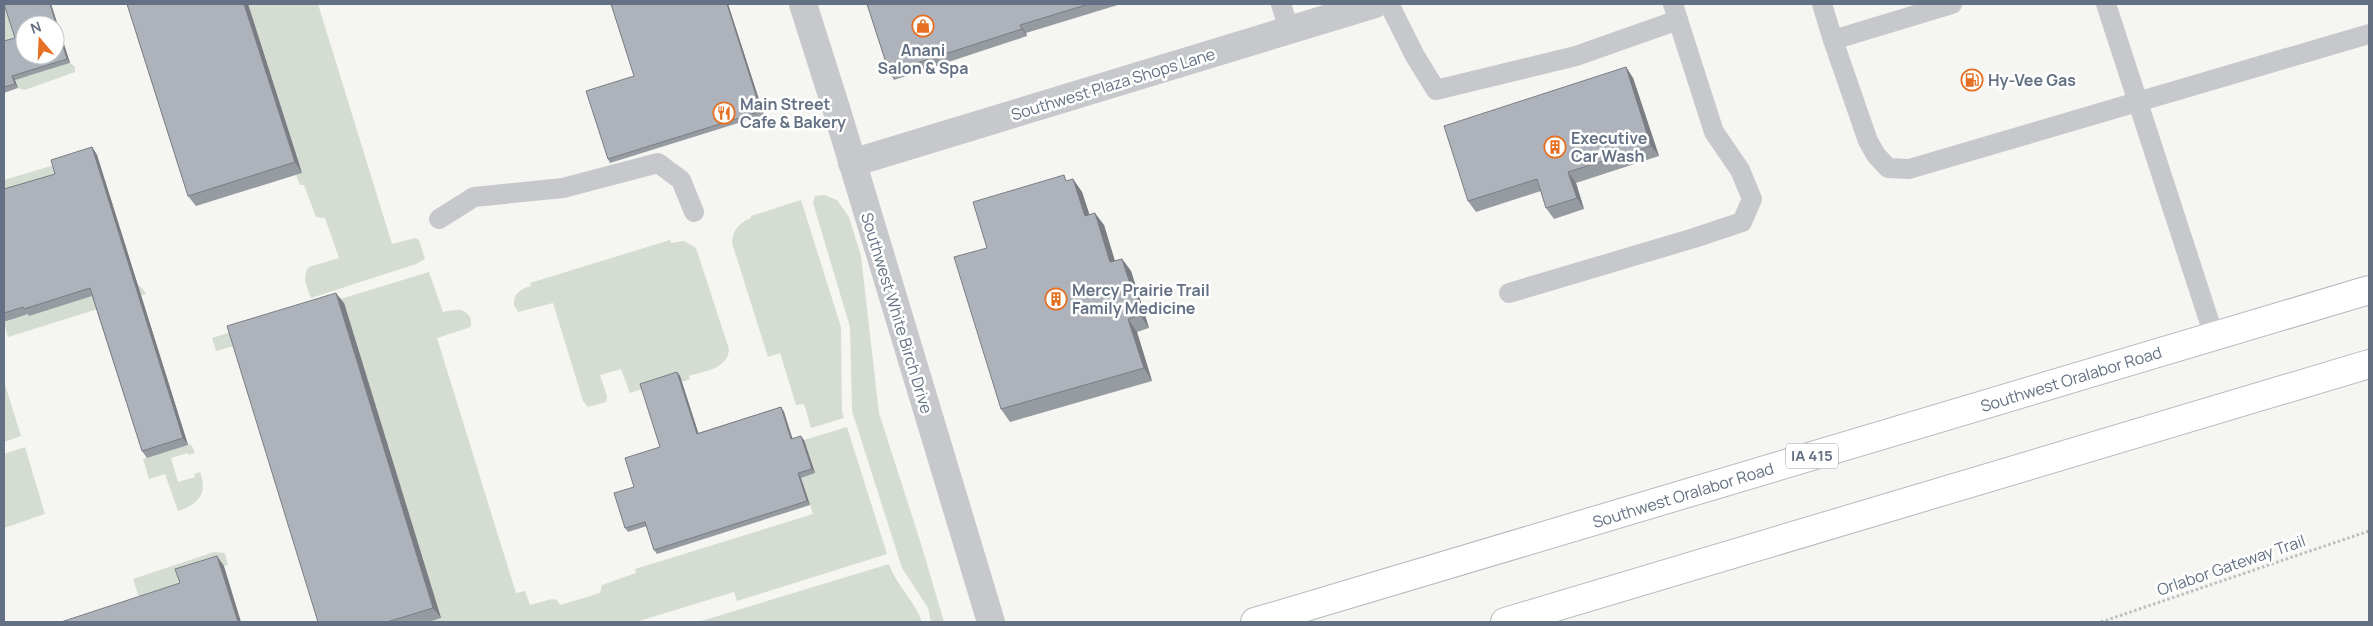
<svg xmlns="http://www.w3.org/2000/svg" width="2373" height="626" viewBox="0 0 2373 626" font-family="Manrope,sans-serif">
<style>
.green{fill:#d5ddd3}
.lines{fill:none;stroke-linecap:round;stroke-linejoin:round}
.primary-casing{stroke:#b6b9be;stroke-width:30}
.path{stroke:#bdbec1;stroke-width:3;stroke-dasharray:2.5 2.5;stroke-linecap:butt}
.lane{stroke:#c6c8cc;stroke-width:20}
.street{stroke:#c6c8cc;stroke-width:28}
.primary{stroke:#fff;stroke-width:28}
.wall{fill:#969aa1}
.shaded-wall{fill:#7a7d83}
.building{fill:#aeb3bb;stroke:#7a7d83;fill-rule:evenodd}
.labels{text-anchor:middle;stroke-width:5;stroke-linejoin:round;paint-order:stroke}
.shield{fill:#fff;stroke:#929ca9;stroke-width:1}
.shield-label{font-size:15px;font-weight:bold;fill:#647184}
.poi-label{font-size:16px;font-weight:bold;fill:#647184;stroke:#fff;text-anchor:start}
.street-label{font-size:16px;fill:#647184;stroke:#fff}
</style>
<rect width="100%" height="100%" fill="#f5f6f2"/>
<!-- green -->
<g class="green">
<path d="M4,4h2l23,72 41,-13 5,4v5l-50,18 -7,-2 -14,-42z"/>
<path d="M248,4h70l74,240 23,-6 4,2 6,19 -9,5 -105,34c-4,-11 -10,-21 -2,-31l30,-9 -14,-40 -9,-1 -12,-32h-4l-4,-10 6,-2z"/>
<path d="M54,165l84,122v-2l4,3 4,6 -138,43 -4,-14 13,-6 -13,-118v-19z"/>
<path d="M825,195l12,5 12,17 12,39 18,157 43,134 22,75h-13l-3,-14 -26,-40 -50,-157 -2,-84 -37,-124 2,-7z"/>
<path d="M801,200l40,127 1,85 2,6 -33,10 -7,-24 -8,1 -16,-52 -12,4 -36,-114c1,-14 7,-20 19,-25v-2z"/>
<path d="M670,240l1,3 13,-2 12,7 33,101c-1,20 -25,22 -40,27l1,3 -8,3 -2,-6 -50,17 -9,-24 -21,6 7,21 -1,6 -18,5 -5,-6 -30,-98 -35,9 -4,-7c-1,-12 7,-16 17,-19l-1,-3z"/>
<path d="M429,272l14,40c11,-2 21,-6 28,7v7l-3,2 -31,10 79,255 9,-2 5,14 22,-6 5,1 3,5 40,-12 2,-8 34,-12 -1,-4 178,-55 -12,-36 3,-38 43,-13 40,127 -150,47 -3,-9 -98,30h-207l12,-4 -204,-273 -21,6 -4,-13z"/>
<path d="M4,381l17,55 -17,6z"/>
<path d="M187,443l5,3 3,7 -6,2 -1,-2 -17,5 7,24 17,-5 -1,-3 6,-2c8,21 -1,32 -22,39l-13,-37 -16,5 -6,-20 44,-14z"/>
<path d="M25,447l20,67 -41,14v-74z"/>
<path d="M214,552l11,1 3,12 -4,1 -28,56h-49l-14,-43z"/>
<path d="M889,564c7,21 26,37 33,58h-224z"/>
</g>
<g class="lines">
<!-- primary casing -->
<g class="primary-casing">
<g id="primary">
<path d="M1255,622l1114,-332"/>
<path d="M1505,622l864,-258"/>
</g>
</g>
<!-- path -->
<path class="path" d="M2101,622l268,-91"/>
<!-- lane -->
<g class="lane">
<path d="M1281,4l8,26"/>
<path d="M1389,4l26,52 21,34 140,-34 102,-36 -5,-16"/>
<path d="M1822,4l11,36 119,-36"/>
<path d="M2106,4l108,332"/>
<path d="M1833,40l35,101 8,14 12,13 21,1 460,-135"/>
<path d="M439,219l35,-22 89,-9 95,-25 23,17 13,32"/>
<path d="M1509,293l185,-55 48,-16 10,-23 -12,-29 -26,-38 -36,-112"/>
</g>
<!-- street -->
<g class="street">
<path d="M803,4l33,104 155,514"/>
<path d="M852,163l523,-159"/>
</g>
<!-- primary -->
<use href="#primary" class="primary"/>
</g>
<!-- wall -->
<g class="wall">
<path d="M51,4l19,59 -55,17 3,8 -14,5v-52l11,-3z"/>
<path d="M127,4h121l54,169 -106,33 -8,-10z"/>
<path d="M611,4h117l36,111 -154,48 -2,-4 26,-83z"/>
<path d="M867,4h254l-95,29 1,3 -133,44 -5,-8z"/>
<path d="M1626,67l7,11 26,78 -83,27 8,26 -30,10 -8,-11 -5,-17 -65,21 -8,-11z"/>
<path d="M92,147l5,8 91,290 -41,13 -5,-7 -50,-155 -63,20 -1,-2 -24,8v-133l51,-15z"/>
<path d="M1073,179l9,13 7,22 15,11 11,36 7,-2 9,12 18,57 -12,4 15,49 -142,41 -9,-13 -14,-161 81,-67z"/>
<path d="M344,303l97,315 -12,4h-111z"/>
<path d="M677,372l3,4 18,57 83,-26 3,5 8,27 12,1 11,33 -14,5 9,27 -153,49 -3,-4 -7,-24 -19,6 -3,-4 9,-41 26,-40z"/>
</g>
<!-- shaded-wall -->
<g class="shaded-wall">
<path d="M50,4h1l19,59 -3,-4z"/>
<path d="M244,4h4l54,169 -7,-11z"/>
<path d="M727,4h1l36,111 -3,-4z"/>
<path d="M1020,25l6,8 1,3 -5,-7z"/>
<path d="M1626,67l7,11 26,78 -8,-10z"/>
<path d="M12,76l3,4 3,8 -3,-4z"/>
<path d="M92,147l5,8 91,290 -5,-7z"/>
<path d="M1568,172l8,11 8,26 -7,-11z"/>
<path d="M1073,179l9,13 12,36 -9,-12z"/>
<path d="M1095,213l9,12 15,50 -9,-13z"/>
<path d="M1122,259l9,12 18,57 -9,-13z"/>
<path d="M336,293l8,10 97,315 -8,-10z"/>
<path d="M1128,319l9,13 15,49 -8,-13z"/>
<path d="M677,372l3,4 20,62 -3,-4z"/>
<path d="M781,407l3,5 10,31 -3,-4z"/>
<path d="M801,436l3,4 11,33 -3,-4z"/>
<path d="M798,473l3,5 9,27 -3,-4z"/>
<path d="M217,556l7,10 17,56h-3z"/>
</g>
<!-- building -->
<g class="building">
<path d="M4,4h46l17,55 -55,17 3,8 -11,3v-46l11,-3zM25,25h30v30h-30z"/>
<path d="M127,4h117l51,158 -107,34z"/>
<path d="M611,4h116l34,107 -153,48 -22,-68 48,-15z"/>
<path d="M867,4h222l-69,21 2,4 -133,43z"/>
<path d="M1626,67l25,79 -83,26 9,26 -31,10 -9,-29 -69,22 -24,-75z"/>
<path d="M92,147l91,291 -41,13 -52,-163 -66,21 -1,-2 -19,6v-124l51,-15 -4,-14z"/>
<path d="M1064,175l2,6 7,-2 12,37 10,-3 15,49 12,-3 18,56 -12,4 16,49 -143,41 -47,-152 33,-9 -14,-46z"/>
<path d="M336,293l97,315 -46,14h-69l-91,-296z"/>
<path d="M677,372l20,62 84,-27 10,32 10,-3 11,33 -14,4 9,28 -153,49 -9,-28 -20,6 -11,-35 20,-6 -9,-29 35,-11 -20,-63z"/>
<path d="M217,556l21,66h-177l119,-39 -5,-14z"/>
</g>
<!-- icons -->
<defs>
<g id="shop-ring" transform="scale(1.125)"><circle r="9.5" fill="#fff" stroke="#e57023" stroke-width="1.5"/><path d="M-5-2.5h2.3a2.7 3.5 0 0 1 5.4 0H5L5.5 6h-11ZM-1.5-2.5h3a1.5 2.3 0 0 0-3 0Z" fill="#e57023"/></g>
<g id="fuel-ring" transform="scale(1.125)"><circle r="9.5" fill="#fff" stroke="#e57023" stroke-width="1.5"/><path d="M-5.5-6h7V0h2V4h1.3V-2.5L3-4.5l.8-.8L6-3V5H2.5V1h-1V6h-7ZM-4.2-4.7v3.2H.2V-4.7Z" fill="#e57023"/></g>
<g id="restaurant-ring" transform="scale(1.125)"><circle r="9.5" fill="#fff" stroke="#e57023" stroke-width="1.5"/><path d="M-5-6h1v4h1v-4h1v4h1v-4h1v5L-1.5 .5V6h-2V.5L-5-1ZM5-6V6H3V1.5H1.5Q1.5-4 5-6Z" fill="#e57023"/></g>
<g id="building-ring" transform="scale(1.125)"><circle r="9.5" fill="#fff" stroke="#e57023" stroke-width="1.5"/><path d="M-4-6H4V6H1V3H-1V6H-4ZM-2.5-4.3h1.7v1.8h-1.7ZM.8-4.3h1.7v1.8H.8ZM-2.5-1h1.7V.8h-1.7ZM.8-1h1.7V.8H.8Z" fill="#e57023"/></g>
</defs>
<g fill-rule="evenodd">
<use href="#shop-ring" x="923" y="26"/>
<use href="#fuel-ring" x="1972" y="80"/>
<use href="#restaurant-ring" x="724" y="113"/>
<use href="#building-ring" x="1555" y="147"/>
<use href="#building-ring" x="1056" y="299"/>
</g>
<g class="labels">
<!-- shield labels -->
<rect class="shield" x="1786" y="443.5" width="52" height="25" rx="4"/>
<g class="shield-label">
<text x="1812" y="461">IA 415</text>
</g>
<!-- poi labels -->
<g class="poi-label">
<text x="923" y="56" text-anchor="middle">Anani<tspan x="923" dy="18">Salon &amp; Spa</tspan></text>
<text x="1988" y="86">Hy-Vee Gas</text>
<text x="740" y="110">Main Street<tspan x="740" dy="18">Cafe &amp; Bakery</tspan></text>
<text x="1571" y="144">Executive<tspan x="1571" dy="18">Car Wash</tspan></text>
<text x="1072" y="296">Mercy Prairie Trail<tspan x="1072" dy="18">Family Medicine</tspan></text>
</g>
<!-- street labels -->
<g class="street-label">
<text transform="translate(1113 84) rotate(-17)" y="6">Southwest Plaza Shops Lane</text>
<text transform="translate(897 313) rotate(73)" y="6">Southwest White Birch Drive</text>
<text transform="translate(2071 379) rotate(-17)" y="6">Southwest Oralabor Road</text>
<text transform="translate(1683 495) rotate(-17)" y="6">Southwest Oralabor Road</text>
<text transform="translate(2231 565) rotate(-19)" y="6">Orlabor Gateway Trail</text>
</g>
</g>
<!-- border -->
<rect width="2373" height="626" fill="none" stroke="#647184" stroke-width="10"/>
<!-- north arrow -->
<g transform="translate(40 40) rotate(341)"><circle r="24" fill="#ffffff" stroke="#c1c6ce"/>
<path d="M0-4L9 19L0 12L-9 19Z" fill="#e57023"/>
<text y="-8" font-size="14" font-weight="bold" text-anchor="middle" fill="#647184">N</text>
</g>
</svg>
